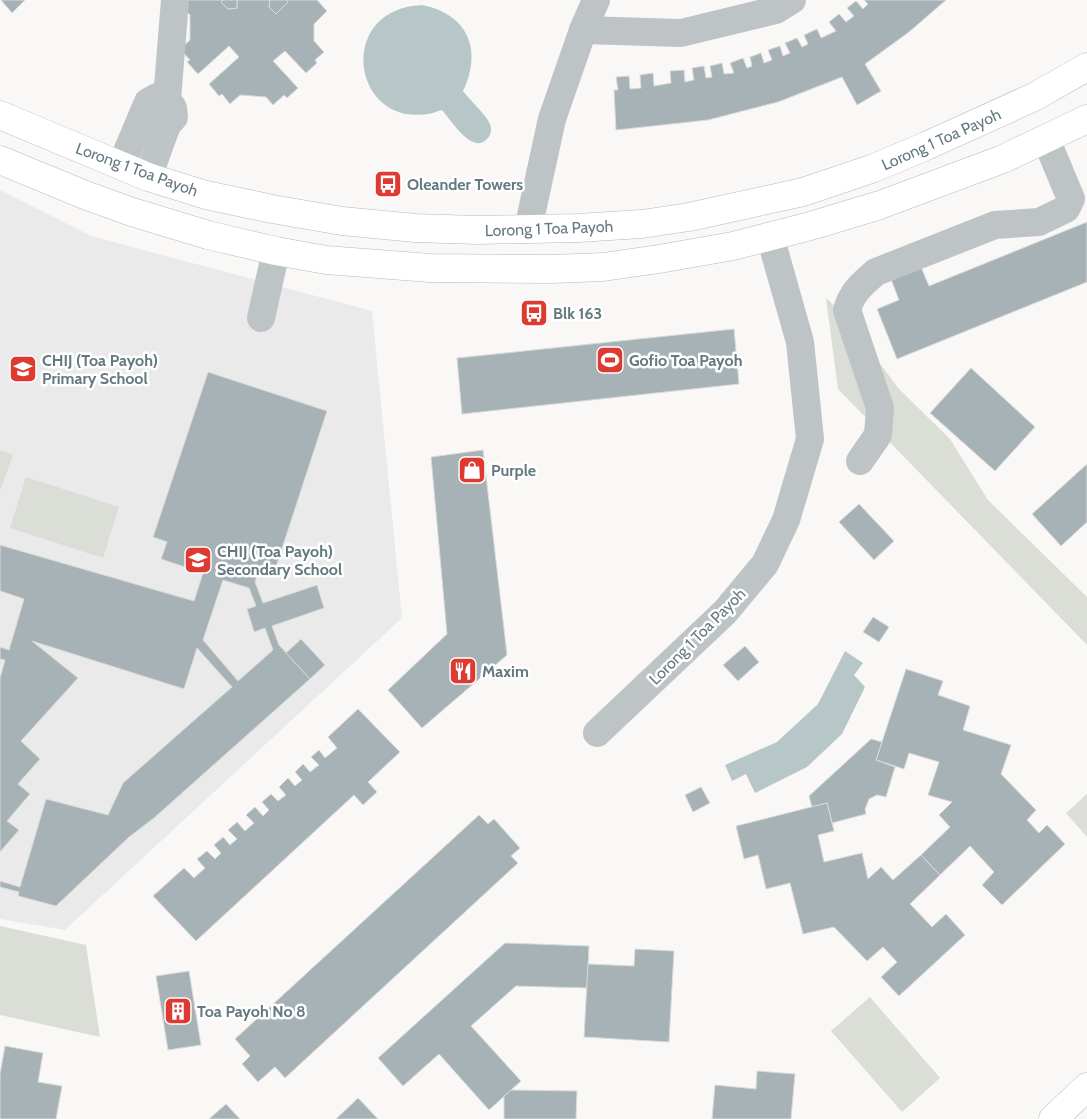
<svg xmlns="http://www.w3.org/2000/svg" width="1087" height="1119" viewBox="0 0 1087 1119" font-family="Cabin,sans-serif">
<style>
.built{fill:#eaeaea}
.green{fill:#daded6}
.water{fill:#b7c6c7}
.building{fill:#a7b2b6;stroke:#dbdad9;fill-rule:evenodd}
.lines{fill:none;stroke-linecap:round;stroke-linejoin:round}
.major-casing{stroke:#b4babd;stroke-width:29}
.minor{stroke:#bec4c6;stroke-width:28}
.major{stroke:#fff;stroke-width:28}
.labels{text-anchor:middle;stroke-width:5;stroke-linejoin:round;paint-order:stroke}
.street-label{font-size:16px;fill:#657a80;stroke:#fff}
.poi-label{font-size:16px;font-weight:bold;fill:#657a80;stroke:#fff;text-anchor:start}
</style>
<rect width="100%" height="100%" fill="#f9f8f6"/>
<!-- built -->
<path class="built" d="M0,190l91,46 281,75 30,307 -337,312 -65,-11z"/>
<!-- green -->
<g class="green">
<path d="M826,298l17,16 56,75 51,50 38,61 99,97v48l-249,-256z"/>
<path d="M0,450l13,5 -13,36z"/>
<path d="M26,477l93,30 -16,51 -93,-30z"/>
<path d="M1087,794v43l-21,-24z"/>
<path d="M0,926l86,19 14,92 -100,-22z"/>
<path d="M870,997l70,81 -38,34 -71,-81z"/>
</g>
<!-- water -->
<g class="water">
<path d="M422,5c46,9 61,45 41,86 8,11 21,21 27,33 2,5 1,11 -3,15 -15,16 -36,-19 -45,-29 -5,1 -10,4 -15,4 -75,12 -92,-105 -5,-109z"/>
<path d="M845,651l18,12 -9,12 11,12 -23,47 -35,33 -52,26 -9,-19 -14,7 -7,-16 52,-23 41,-38z"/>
</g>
<!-- building -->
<g class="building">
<path d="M1,0h24l-13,13z"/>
<path d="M189,0h34l-2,2 7,7 9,-1v-8h33l-1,7 7,7 12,-12 -2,-2h31l10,11 -13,13v17l10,11 -9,8 2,3 -11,10 -21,-22 -12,10 25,27 -11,10 -3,-3 -11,10 -7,-8 -26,-2 -10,9 -8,-10 -3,2 -10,-12 30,-27 -10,-11 -31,28 -11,-12 3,-2 -10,-11 10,-9v-25l-8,-9z"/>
<path d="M223,0h14v8l-9,1 -7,-7z"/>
<path d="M270,0h16l2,2 -12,12 -7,-7z"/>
<path d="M864,0h82l-37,32 -44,32 16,27 -24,14 -15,-28 -64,25 -70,18 -92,10 -2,-40h4l-2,-13 13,-1 1,13 11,-1 -1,-13 13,-2 1,13 17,-3 -1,-12 14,-1 1,12 9,-2 -2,-12 12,-2 2,12 6,-1 -2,-11 12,-3 2,11 10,-1 -4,-10 13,-5 4,10 5,-2 -2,-9 11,-4 3,10 8,-3 -4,-10 12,-4 3,10 7,-3 -5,-10 12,-5 5,9 6,-3 -4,-9 13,-6 4,9 15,-7 -7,-9 10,-8 7,8 8,-6 -7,-8 9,-7 7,8 5,-5z"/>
<path d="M1087,222v60l-190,77 -20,-50 22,-9 -8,-21 30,-12 8,19z"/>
<path d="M734,329l5,55 -277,30 -5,-56z"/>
<path d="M971,368l64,59 -40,44 -65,-58z"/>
<path d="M208,372l119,39 -54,165 -14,-5 -4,11 8,21 54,-18 7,23 -52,18 7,19 31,34 -156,139 -25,19 -73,69 -38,-10 1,-4 -19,-5v-6l20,6 26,-88 62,16 15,-32 109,-96 -35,-39 -13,41 -152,-48 46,37 -57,63 19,18 -22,25 12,10 -23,27 12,9 -19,22v-174l5,-18 -5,-1v-12l9,3 15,-51 -24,-8v-46l194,56 9,-28 -42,-14 6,-17 -14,-5zM223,580l26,8 7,18 -9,3 7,23 11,-4 8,22 -35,31 -35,-41z"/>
<path d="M483,450l24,205 -85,73 -34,-38 59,-56 -16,-177z"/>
<path d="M1087,464v58l-26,24 -29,-32z"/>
<path d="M859,504l35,37 -20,19 -35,-38z"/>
<path d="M873,617l16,10 -10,15 -16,-10z"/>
<path d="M301,639l24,26 -15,14 -24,-26z"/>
<path d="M745,646l14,16 -21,19 -15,-16z"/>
<path d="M906,669l37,12 -5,14 32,11 -7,24 48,15 -10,29 35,36 -9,10 12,13 8,-8 18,19 -63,61 -20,-20 12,-13 -24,-26 -30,29 -19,-20 29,-28 -11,-12 13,-13 -24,-7 11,-33 -30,-9 -5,16 -28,-9z"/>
<path d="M358,709l42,43 -32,30 9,10 -14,13 -9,-10 -158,146 -43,-45 31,-28 10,10 11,-10 -8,-9 10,-8 8,8 6,-6 -7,-8 9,-8 7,8 7,-6 -9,-9 9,-8 8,9 9,-8 -8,-8 9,-8 8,9 6,-6 -7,-8 9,-8 7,7 8,-6 -7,-8 9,-9 7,8 7,-6 -7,-8 8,-8 7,8 9,-7 -8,-8 8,-7 6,8 12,-10 -9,-11z"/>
<path d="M871,739l11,3 -6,18 19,7 -9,30 -9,-2 -8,4 -4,10 1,5 -34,9 -5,-20 -15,4 -3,-11z"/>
<path d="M701,787l9,16 -17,9 -8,-17z"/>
<path d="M827,803l7,28 -16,4 6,27 38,-9 6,26 13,-12 12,13 28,-25 19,20 -30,29 22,23 14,-13 19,21 -66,61 -18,-19 16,-15 -14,-15 -16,14 -33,-34 -31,7 -13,-51 -24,6 -8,-34 -14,4 -8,-33z"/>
<path d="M479,815l9,9 6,-5 26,29 -9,8 7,7 -233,215 -10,-11 -17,15 -16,-18 8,-8 -15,-17z"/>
<path d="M505,943l84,3 -2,42 -71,-2 -45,40 50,55 -32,29 -50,-56 -36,32 -25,-28z"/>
<path d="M635,949l39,2 -5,91 -85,-5 4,-73 46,2z"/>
<path d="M189,971l12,74 -33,5 -12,-74z"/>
<path d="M5,1046l38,7 -5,29 24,4 -6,33h-56v-45z"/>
<path d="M757,1071l38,3 -4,45h-79l3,-34 41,4z"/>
<path d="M511,1090l66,1 -1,28h-72v-23z"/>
<path d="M358,1098l20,21h-42z"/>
<path d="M226,1104l14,15h-31z"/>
</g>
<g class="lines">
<!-- major casing -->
<g class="major-casing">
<g id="major">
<path d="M0,115l148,62 58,18 66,14 70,12 73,7 62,2 101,-2 64,-4 47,-7 114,-25 71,-24 52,-22 108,-49 53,-30"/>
<path d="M0,160l85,35 47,17 76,23 68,16 50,9 104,8 122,1 51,-2 56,-8 74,-13 81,-21 66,-20 123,-46 84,-40"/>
<path d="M1053,1119l34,-32"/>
</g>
</g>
<!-- minor -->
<g class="minor">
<path d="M583,30l98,3 95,-23 16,-10"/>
<path d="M167,99l8,-99"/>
<path d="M121,166l27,-64 9,-5 10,2 6,9 1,9 -7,8 -10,2 -9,-5 -4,-10"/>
<path d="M148,177l19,-52"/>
<path d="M528,229l24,-110 31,-89 13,-30"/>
<path d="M261,318l15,-67"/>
<path d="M860,461l18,-26 2,-27 -33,-98c5,-18 15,-26 29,-38l119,-47 44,-3 27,-13 5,-10 -25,-60"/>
<path d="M597,733l128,-121 40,-48 21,-44 24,-81 -10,-97 -30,-106"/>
</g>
<!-- major -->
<use href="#major" class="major"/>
</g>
<!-- icons -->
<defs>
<g id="bus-square" transform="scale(1.4375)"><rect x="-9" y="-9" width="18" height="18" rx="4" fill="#dd3b32" stroke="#fff"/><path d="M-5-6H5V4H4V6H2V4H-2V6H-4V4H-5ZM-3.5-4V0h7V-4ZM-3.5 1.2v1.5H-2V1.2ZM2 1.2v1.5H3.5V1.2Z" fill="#fff"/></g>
<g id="stadium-square" transform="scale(1.4375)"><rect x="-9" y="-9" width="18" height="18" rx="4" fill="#dd3b32" stroke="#fff"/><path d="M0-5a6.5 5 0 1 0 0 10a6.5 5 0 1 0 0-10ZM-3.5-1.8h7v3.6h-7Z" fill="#fff"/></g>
<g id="school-square" transform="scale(1.4375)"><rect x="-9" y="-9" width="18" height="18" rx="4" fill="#dd3b32" stroke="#fff"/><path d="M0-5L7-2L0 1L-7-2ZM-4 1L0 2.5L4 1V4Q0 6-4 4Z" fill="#fff"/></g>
<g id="shop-square" transform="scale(1.4375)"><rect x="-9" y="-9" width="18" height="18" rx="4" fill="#dd3b32" stroke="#fff"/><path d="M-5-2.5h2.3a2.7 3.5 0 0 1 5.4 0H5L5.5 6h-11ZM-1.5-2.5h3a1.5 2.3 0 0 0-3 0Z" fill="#fff"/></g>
<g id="restaurant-square" transform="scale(1.4375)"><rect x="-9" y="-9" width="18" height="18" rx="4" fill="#dd3b32" stroke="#fff"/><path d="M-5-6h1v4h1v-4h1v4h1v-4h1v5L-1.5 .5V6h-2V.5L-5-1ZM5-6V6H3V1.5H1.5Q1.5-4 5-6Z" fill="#fff"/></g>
<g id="building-square" transform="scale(1.4375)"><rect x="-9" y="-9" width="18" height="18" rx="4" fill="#dd3b32" stroke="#fff"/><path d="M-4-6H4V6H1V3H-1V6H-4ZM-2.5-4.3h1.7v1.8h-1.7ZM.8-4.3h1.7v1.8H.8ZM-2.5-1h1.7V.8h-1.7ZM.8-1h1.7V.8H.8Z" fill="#fff"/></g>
</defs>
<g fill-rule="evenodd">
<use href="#bus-square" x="388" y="184"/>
<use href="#bus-square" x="534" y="313"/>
<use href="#stadium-square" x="610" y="360"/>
<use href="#school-square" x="23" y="369"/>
<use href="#shop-square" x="472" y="470"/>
<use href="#school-square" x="198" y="560"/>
<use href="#restaurant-square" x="463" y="671"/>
<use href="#building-square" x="178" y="1011"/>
</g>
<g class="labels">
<!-- street labels -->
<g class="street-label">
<text transform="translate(941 139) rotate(-24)" y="6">Lorong 1 Toa Payoh</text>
<text transform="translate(137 169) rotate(20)" y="6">Lorong 1 Toa Payoh</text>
<text transform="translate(549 228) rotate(-2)" y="6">Lorong 1 Toa Payoh</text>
<text transform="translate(697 636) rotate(-45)" y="6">Lorong 1 Toa Payoh</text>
</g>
<!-- poi labels -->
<g class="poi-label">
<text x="407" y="190">Oleander Towers</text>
<text x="553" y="319">Blk 163</text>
<text x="42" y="366">CHIJ (Toa Payoh)<tspan x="42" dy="18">Primary School</tspan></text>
<text x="629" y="366">Gofio Toa Payoh</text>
<text x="491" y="476">Purple</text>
<text x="217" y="557">CHIJ (Toa Payoh)<tspan x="217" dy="18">Secondary School</tspan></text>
<text x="482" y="677">Maxim</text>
<text x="197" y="1017">Toa Payoh No 8</text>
</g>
</g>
</svg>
